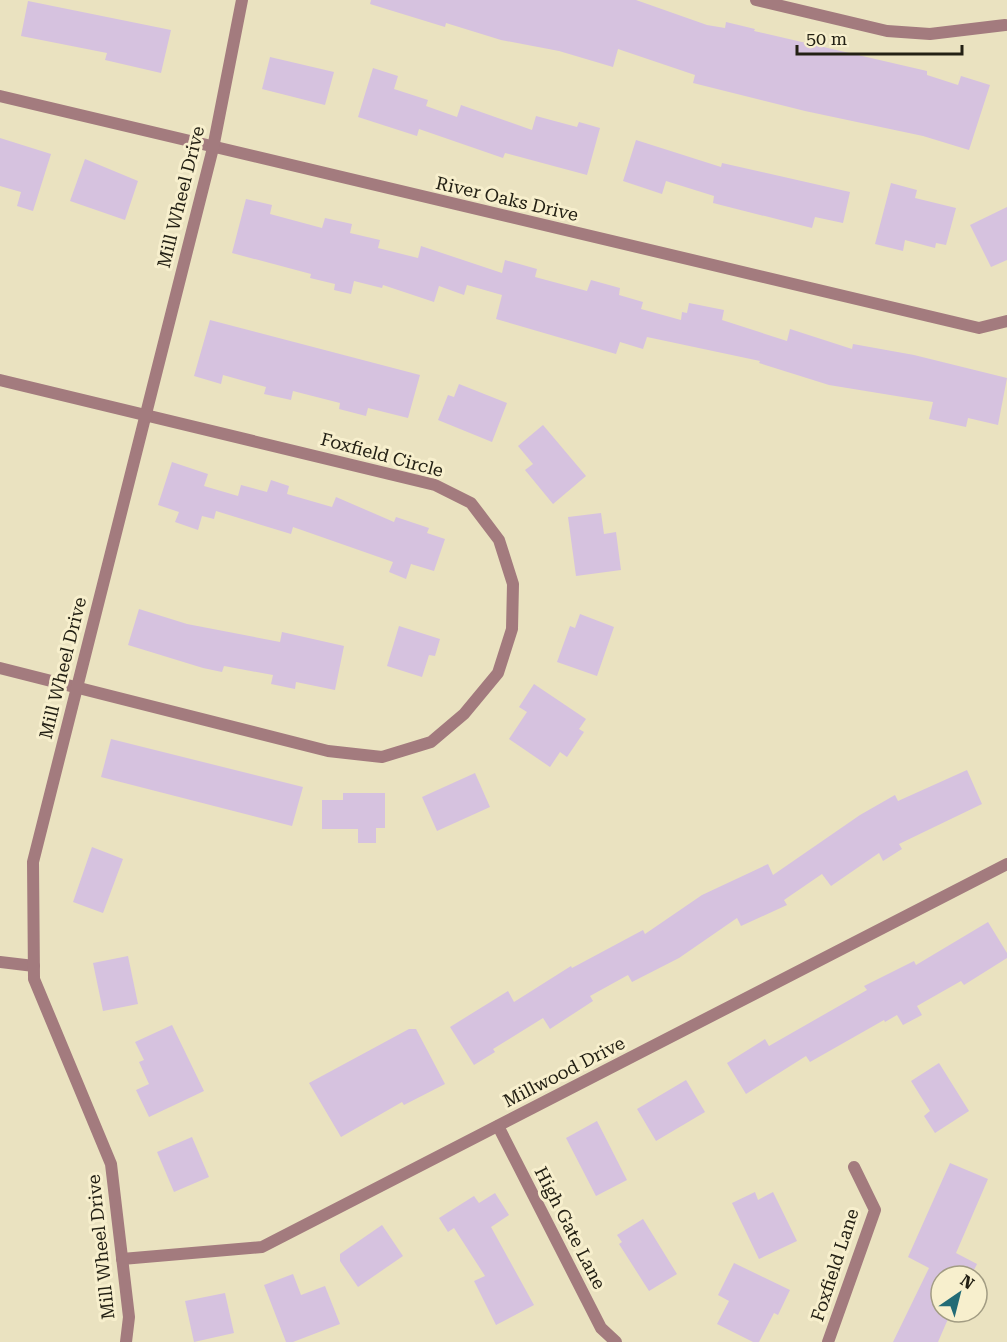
<svg xmlns="http://www.w3.org/2000/svg" width="1007" height="1342" viewBox="0 0 1007 1342" font-family="'Roboto Serif',serif">
<style>
.building{fill:#d6c2df}
.lines{fill:none;stroke-linecap:round;stroke-linejoin:round}
.street{stroke:#a37b7e;stroke-width:12}
.labels{text-anchor:middle;stroke-width:6;stroke-linejoin:round;paint-order:stroke}
.street-label{font-size:18px;fill:#232014;stroke:#f7efcd}
</style>
<rect width="100%" height="100%" fill="#eae2c0"/>
<!-- building -->
<g class="building">
<path d="M371,0h265l71,25 18,3 1,-6 29,7 -1,2 173,40v4l31,10 3,-9 29,9 -21,65 -46,-14 -118,-25 -112,-28 2,-8 -77,-26 -5,18 -54,-16 -58,-11 -55,-17 -1,4 -75,-23z"/>
<path d="M28,1l143,29 -10,43 -56,-13 2,-7 -86,-17z"/>
<path d="M270,57l64,15 -9,33 -63,-16z"/>
<path d="M373,68l25,8 -4,13 34,11 -2,6 31,11 4,-12 71,25 4,-14 41,11 2,-5 21,6 -13,47 -82,-22 -2,5 -84,-29 -2,7 -59,-19z"/>
<path d="M0,138l51,16 -18,57 -16,-5 4,-14 -21,-6z"/>
<path d="M636,140l85,27 1,-4 128,29 -7,31 -28,-6 -3,11 -99,-25 1,-7 -48,-15 -4,13 -39,-13z"/>
<path d="M85,159l53,22 -13,39 -55,-19z"/>
<path d="M891,183l26,7 -2,8 41,10 -10,37 -10,-2 -1,5 -30,-8 -2,11 -28,-7z"/>
<path d="M246,199l26,6 -2,9 52,14 3,-10 27,6 -2,9 30,7 -2,8 40,10 3,-12 81,27 3,-13 32,9 -2,8 52,14 4,-11 29,8 -1,7 24,7 -2,7 40,11 1,-8 5,1 2,-10 35,7 -2,10 65,21 3,-12 62,20 1,-5 61,11 93,23 -9,47 -30,-7 -2,9 -37,-8 4,-17 -104,-17 -70,-22 1,-2 -113,-24 -4,12 -23,-7 -4,12 -120,-35 6,-24 -35,-10 -3,10 -25,-9 -5,16 -51,-17 -1,3 -28,-7 -3,13 -17,-4 1,-6 -25,-6 1,-4 -79,-21z"/>
<path d="M1007,207v53l-16,7 -21,-42z"/>
<path d="M210,320l210,55 -12,43 -40,-10 -2,8 -27,-7 1,-6 -47,-12 -2,9 -27,-6 2,-7 -43,-12 -2,9 -27,-8z"/>
<path d="M459,384l48,19 -15,39 -54,-22 10,-25 6,2z"/>
<path d="M543,425l43,51 -33,28 -28,-34 8,-6 -15,-18z"/>
<path d="M172,462l36,12 -4,12 34,10 3,-11 26,7 4,-12 18,6 -2,8 45,13 4,-10 58,25 2,-5 33,11 -2,5 18,6 -11,32 -23,-7 -5,15 -17,-7 4,-10 -100,-35 -2,7 -75,-23 -2,8 -12,-3 -4,14 -23,-8 4,-10 -21,-7z"/>
<path d="M601,513l3,21 12,-2 5,38 -45,6 -8,-59z"/>
<path d="M139,609l48,15 93,18 2,-10 62,14 -9,44 -39,-8 -1,7 -24,-5 2,-9 -49,-9 -2,6 -19,-4 -75,-23z"/>
<path d="M580,614l34,13 -17,49 -40,-14 13,-36 5,2z"/>
<path d="M399,626l41,13 -5,17 -6,-1 -7,22 -35,-11z"/>
<path d="M534,684l52,35 -7,10 5,3 -17,25 -7,-5 -10,15 -41,-28 18,-27 -8,-5z"/>
<path d="M111,739l192,48 -11,39 -191,-49z"/>
<path d="M967,770l15,34 -83,40 3,5 -19,12 -4,-8 -48,33 -9,-12 -38,26 3,5 -46,21 -4,-8 -58,40 -47,24 -4,-7 -38,21 3,5 -43,28 -7,-11 -50,31 2,3 -21,13 -24,-38 58,-36 6,11 57,-36 1,2 71,-38 2,4 57,-39 66,-31 5,11 87,-60 35,-20 3,6z"/>
<path d="M475,773l15,34 -53,24 -15,-34z"/>
<path d="M343,793h42v35h-9v15h-18v-14h-36v-29h21z"/>
<path d="M92,847l31,12 -20,54 -30,-11z"/>
<path d="M988,922l19,31v5l-43,27 -3,-4 -44,25 5,9 -19,10 -6,-10 -12,7 -1,-2 -74,42 -4,-6 -60,38 -19,-31 38,-24 4,7 98,-56 -3,-4 50,-25 2,4z"/>
<path d="M128,956l10,48 -35,7 -10,-48z"/>
<path d="M172,1025l32,66 -55,26 -13,-27 13,-6 -10,-22 5,-2 -9,-18z"/>
<path d="M409,1029h7l29,55 -41,21 -2,-3 -61,35 -32,-54z"/>
<path d="M939,1063l30,48 -34,22 -11,-17 6,-5 -19,-30z"/>
<path d="M686,1080l19,32 -49,29 -19,-32z"/>
<path d="M597,1121l30,59 -31,16 -30,-58z"/>
<path d="M192,1137l17,40 -35,15 -17,-40z"/>
<path d="M950,1163l38,16 -32,74 21,11 -6,12h-30v36h10l-13,30h-45l36,-74 -21,-11z"/>
<path d="M755,1192l3,8 15,-8 24,49 -38,18 -27,-56z"/>
<path d="M495,1193l14,22 -18,12 43,78 -38,20 -22,-44 11,-5 -31,-48 -6,4 -9,-14 35,-22 5,7z"/>
<path d="M643,1219l34,55 -28,17 -30,-47 3,-2 -5,-7z"/>
<path d="M382,1225l21,31 -45,31 -18,-26v-7z"/>
<path d="M734,1263l56,27 -12,25 -4,-2 -15,29h-6l-36,-18 12,-23 -11,-6z"/>
<path d="M293,1274l8,21 24,-9 15,38 -47,18h-7l-22,-57z"/>
<path d="M225,1293l9,40 -40,9 -9,-41z"/>
</g>
<g class="lines">
<!-- street -->
<g class="street">
<path d="M756,0l131,31 43,3 75,-9"/>
<path d="M0,96l979,232 28,-7"/>
<path d="M0,380l435,105 36,18 28,37 14,44 -1,45 -14,44 -34,41 -33,28 -49,15 -54,-6 -328,-83"/>
<path d="M0,962l34,4"/>
<path d="M498,1126l103,202 15,14"/>
<path d="M122,1259l140,-12 745,-383"/>
<path d="M126,1342l3,-25 -18,-153 -77,-185 -1,-117 180,-714 29,-148"/>
<path d="M828,1342l47,-132 -21,-43"/>
</g>
</g>
<g class="labels">
<!-- street labels -->
<g class="street-label">
<text transform="translate(181 197) rotate(-76)" y="6">Mill Wheel Drive</text>
<text transform="translate(507 199) rotate(13)" y="6">River Oaks Drive</text>
<text transform="translate(382 455) rotate(15)" y="6">Foxfield Circle</text>
<text transform="translate(63 668) rotate(-76)" y="6">Mill Wheel Drive</text>
<text transform="translate(564 1072) rotate(-27)" y="6">Millwood Drive</text>
<text transform="translate(570 1228) rotate(63)" y="6">High Gate Lane</text>
<text transform="translate(101 1247) rotate(-96)" y="6">Mill Wheel Drive</text>
<text transform="translate(835 1265) rotate(-72)" y="6">Foxfield Lane</text>
</g>
</g>
<!-- north arrow -->
<g transform="translate(959 1294) rotate(35)"><circle r="28" fill="#f7efcd" stroke="#a29c83" stroke-width="1.5"/>
<path d="M0-4.5L10 22L0 15L-10 22Z" fill="#226b76"/>
<text y="-9" font-size="16" font-weight="bold" text-anchor="middle" fill="#232014">N</text>
</g>
<!-- scale -->
<path d="M797 45v9h165v-9" fill="none" stroke="#232014" stroke-width="3"/>
<text x="806" y="45" font-size="18" fill="#232014" stroke="#f7efcd" stroke-width="4.5" paint-order="stroke">50 m</text>
</svg>
